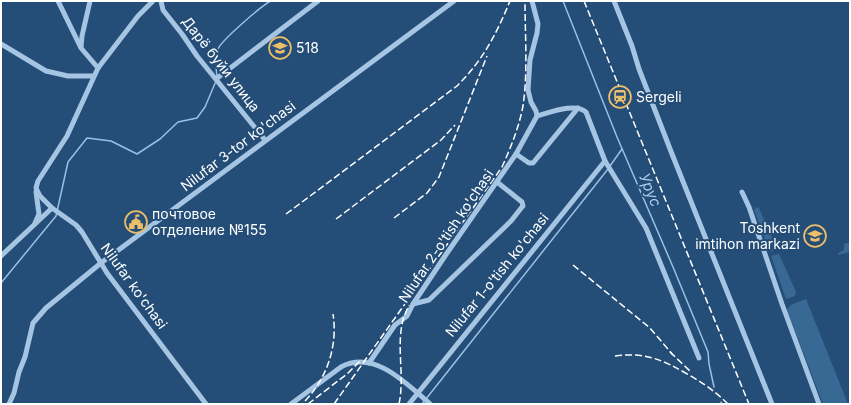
<svg xmlns="http://www.w3.org/2000/svg" width="851" height="405" viewBox="0 0 851 405" font-family="Inter,sans-serif">
<style>
.green{fill:#386894}
.lines{fill:none;stroke-linecap:round;stroke-linejoin:round}
.stream{stroke:#99c1e4;stroke-width:1.5}
.minor{stroke:#a5c5e3;stroke-width:5}
.rail{stroke:#fff;stroke-width:1.5;stroke-dasharray:7 3;stroke-linecap:butt}
.labels{text-anchor:middle;stroke-width:4;stroke-linejoin:round;paint-order:stroke}
.poi-label{font-size:14px;fill:#fff;stroke:#244d77;text-anchor:start}
.street-label{font-size:14px;fill:#fff;stroke:#244d77}
.water-label{font-size:15px;font-style:italic;fill:#b0cfeb;stroke:#244d77}
</style>
<rect width="100%" height="100%" fill="#244d77"/>
<!-- green -->
<g class="green">
<path d="M757,207l2,1 18,41 -6,3 -2,-2 -15,-40z"/>
<path d="M847,243h2l1,9 -12,3v-2l6,-3v-6z"/>
<path d="M779,254l17,38 -1,4 -9,3 -15,-43z"/>
<path d="M806,299l42,105h-25l-36,-94c3,-7 12,-8 19,-11z"/>
</g>
<g class="lines">
<!-- stream -->
<g class="stream">
<path d="M563,1l54,136 56,130 35,85 1,12 5,23"/>
<path d="M217,77c-1,-8 -2,-20 1,-28 3,-8 44,-44 53,-48"/>
<path d="M610,166l12,-17"/>
<path d="M1,283l55,-67 12,-54 19,-24 24,3 26,13 23,-15 18,-17 19,-4 8,-11 11,-26"/>
<path d="M721,402l1,2"/>
<path d="M422,404l186,-235"/>
</g>
<!-- minor -->
<g class="minor">
<path d="M58,1l23,47 17,20"/>
<path d="M153,1l-15,15 -40,52 -31,68 -29,45 -2,7 4,8 12,12 24,17 6,7 25,41 99,131"/>
<path d="M161,1l2,9 19,24 15,22 68,84"/>
<path d="M614,1l18,45 7,23 33,85 100,250"/>
<path d="M1,44l45,27 22,5h25"/>
<path d="M81,47l1,-11 8,-35"/>
<path d="M216,79l102,-78"/>
<path d="M537,116c12,-3 38,-14 49,-4l19,49 41,67 53,130"/>
<path d="M516,154l13,9h4l45,-55"/>
<path d="M742,192l7,15 33,97 37,100"/>
<path d="M35,223l4,-9 -3,-22"/>
<path d="M1,256l51,-48"/>
<path d="M413,304l16,-4 82,-79 11,-14 1,-1 -1,-4 -25,-20"/>
<path d="M369,363l26,-38 12,-9 6,-12 32,-48 71,-102 21,-38 -1,-5 -5,-9 -3,-12 2,-30 7,-27 1,-9 -6,-23"/>
<path d="M9,404l5,-11 5,-21 6,-15 8,-34 13,-15 55,-45 353,-262"/>
<path d="M291,404l50,-37c33,-18 66,17 89,37"/>
<path d="M409,404l196,-243"/>
</g>
<!-- rail -->
<g class="rail">
<path d="M584,1l165,403"/>
<path d="M286,214l171,-128c26,-26 39,-51 53,-85"/>
<path d="M394,218l33,-25 12,-16 48,-121"/>
<path d="M336,219l105,-79 14,-15"/>
<path d="M573,265l77,63 23,27"/>
<path d="M670,352l20,19"/>
<path d="M615,356c31,-4 48,4 74,19 14,8 27,17 39,29"/>
<path d="M305,401c22,-23 33,-55 28,-87"/>
<path d="M308,404l39,-30 13,-13"/>
<path d="M334,404l168,-237c9,-20 17,-40 21,-61 5,-34 2,-71 2,-105"/>
<path d="M399,404c6,-28 -3,-57 4,-84 1,-5 4,-10 6,-15"/>
</g>
</g>
<!-- icons -->
<defs>
<g id="school-ring" transform="scale(1.15)"><circle r="9.5" fill="#244d77" stroke="#edbe69" stroke-width="1.5"/><path d="M0-5L7-2L0 1L-7-2ZM-4 1L0 2.5L4 1V4Q0 6-4 4Z" fill="#edbe69"/></g>
<g id="station-ring" transform="scale(1.15)"><circle r="9.5" fill="#244d77" stroke="#edbe69" stroke-width="1.5"/><path d="M-3-6H3Q5-6 5-4V2Q5 4 3 4L4.5 6H3L1.5 4h-3L-3 6H-4.5L-3 4Q-5 4-5 2V-4Q-5-6-3-6ZM-3.5-4v3h7v-3ZM-3.5 1v1.5H-2V1ZM2 1v1.5H3.5V1Z" fill="#edbe69"/></g>
<g id="civic-ring" transform="scale(1.15)"><circle r="9.5" fill="#244d77" stroke="#edbe69" stroke-width="1.5"/><path d="M-.6-6.5H3V-4.5H.6V-3L4-1V1h2V6H-6V1h2V-1L-.6-3ZM-1.2 2.5V6h2.4V2.5Z" fill="#edbe69"/></g>
</defs>
<g fill-rule="evenodd">
<use href="#school-ring" x="280" y="48"/>
<use href="#station-ring" x="620" y="97"/>
<use href="#civic-ring" x="136" y="222"/>
<use href="#school-ring" x="815" y="236"/>
</g>
<g class="labels">
<!-- poi labels -->
<g class="poi-label">
<text x="296" y="53">518</text>
<text x="636" y="102">Sergeli</text>
<text x="152" y="219">почтовое<tspan x="152" dy="16">отделение №155</tspan></text>
<text x="800" y="233" text-anchor="end">Toshkent<tspan x="800" dy="16">imtihon markazi</tspan></text>
</g>
<!-- street labels -->
<g class="street-label">
<text transform="translate(221 64) rotate(52)" y="5">Дарё буйи улица</text>
<text transform="translate(238 146) rotate(-37)" y="5">Nilufar 3-tor ko'chasi</text>
<text transform="translate(446 236) rotate(-56)" y="5">Nilufar 2-o'tish ko'chasi</text>
<text transform="translate(497 275) rotate(-51)" y="5">Nilufar 1-o'tish ko'chasi</text>
<text transform="translate(134 286) rotate(54)" y="5">Nilufar ko'chasi</text>
</g>
<!-- water labels -->
<g class="water-label">
<text transform="translate(650 190) rotate(67)" y="5">Урус</text>
</g>
</g>
<!-- border -->
<rect width="851" height="405" fill="none" stroke="#ffffff" stroke-width="4"/>
</svg>
